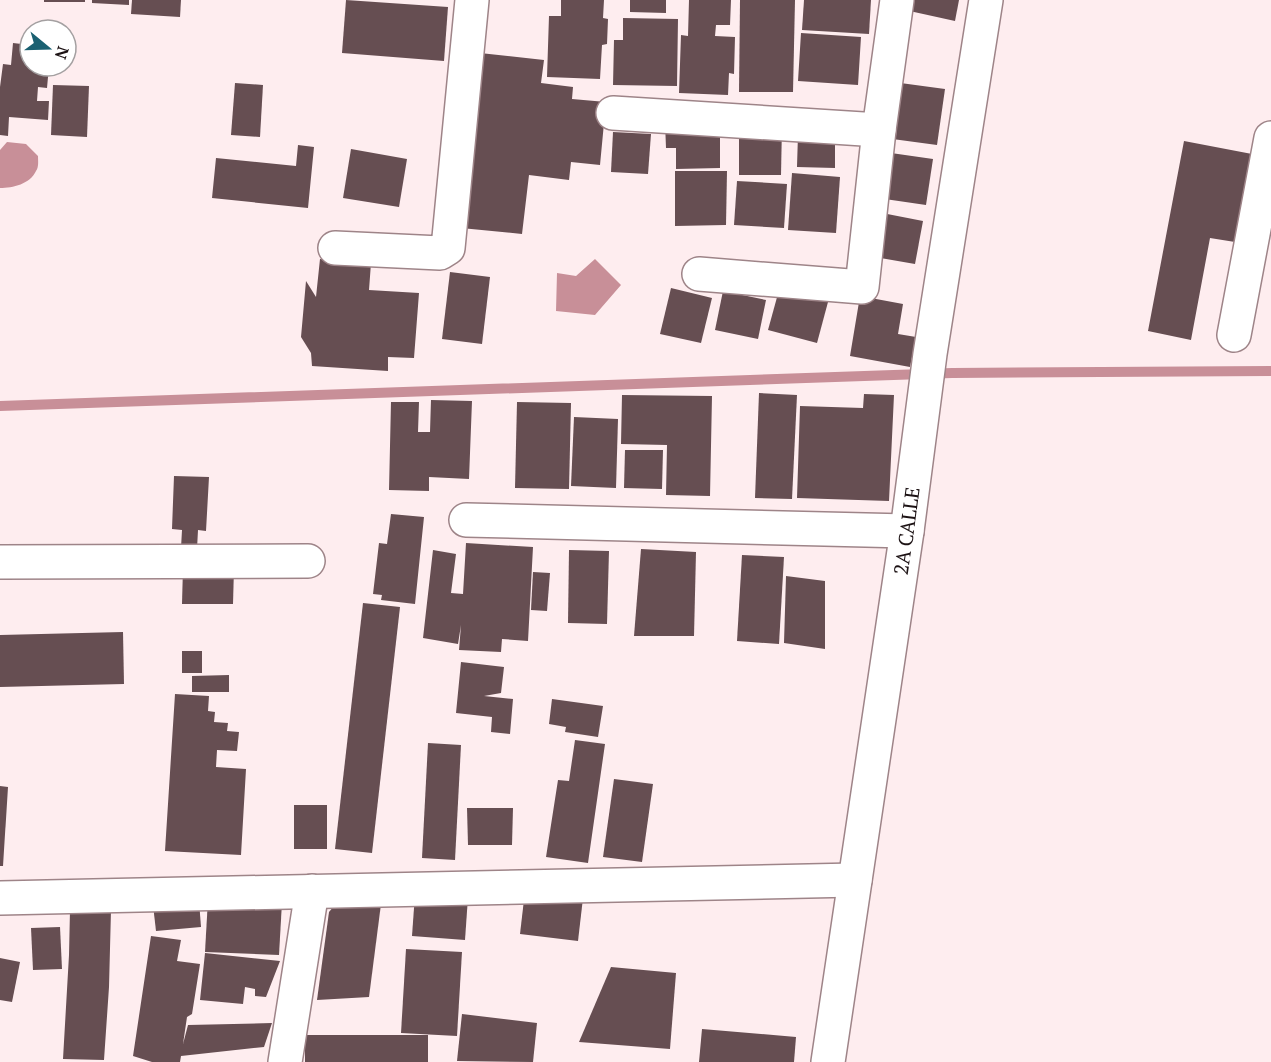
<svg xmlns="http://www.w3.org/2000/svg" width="1271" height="1062" viewBox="0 0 1271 1062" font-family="'PT Serif',serif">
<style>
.water{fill:#c88f98}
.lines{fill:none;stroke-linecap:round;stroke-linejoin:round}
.stream{stroke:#c88f98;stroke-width:10}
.building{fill:#664e52}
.minor-casing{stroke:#9e8488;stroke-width:36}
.minor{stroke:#fff;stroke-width:33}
.labels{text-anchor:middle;stroke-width:6;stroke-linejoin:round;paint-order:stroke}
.street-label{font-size:20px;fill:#1c1214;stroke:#fff}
</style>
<rect width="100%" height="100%" fill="#feedef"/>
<!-- water -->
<g class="water">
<path d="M7,142l19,2 12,12c0,5 1,11 -2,15 -6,13 -23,17 -36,17v-38z"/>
<path d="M595,259l26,26 -26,30 -39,-4 1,-38 19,3z"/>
</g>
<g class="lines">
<!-- stream -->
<path class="stream" d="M0,406l952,-33 319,-2"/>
</g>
<!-- building -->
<g class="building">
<rect x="44" y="0" width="41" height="2"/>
<path d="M92,0h37v5l-37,-2z"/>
<path d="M132,0h49l-1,17 -49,-3z"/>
<path d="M346,0l102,7 -4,54 -102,-8z"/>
<path d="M561,0h43l-1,18 5,1 -1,25 -5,1 -2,34 -53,-2 2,-61h12z"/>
<path d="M630,0h36v13l-36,-1z"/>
<path d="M689,0h42l-1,25h-14l-1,11 20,1 -1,37 -5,-1 -1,22 -49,-2 2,-58 7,1z"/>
<path d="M740,0h55l-2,92h-54z"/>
<path d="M804,0h67l-2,34 -67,-4z"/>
<path d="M907,0h52l-4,21 -50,-11z"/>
<path d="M623,18l55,1 -1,67 -64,-1 1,-45h9z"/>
<path d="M801,33l60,4 -3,48 -60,-4z"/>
<path d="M13,43l17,2v21h19l-2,22 -9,-1 -1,14h12l-1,19 -39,-3 -1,19 -8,-1v-48l3,-23 8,1z"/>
<path d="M480,53l64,7 -3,23 32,4 -1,12 34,3 -6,63 -29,-3 -2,18 -40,-5 -7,59 -61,-6z"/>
<path d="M893,82l52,7 -8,56 -52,-7z"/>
<path d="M235,83l28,2 -3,52 -29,-2z"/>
<path d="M53,85l36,1 -2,51 -36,-2z"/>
<path d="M665,122h55v46l-44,1v-21h-10z"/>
<path d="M739,125h43l-1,50h-42z"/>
<path d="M613,132l38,2 -3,40 -37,-2z"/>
<path d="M798,134l37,1v33l-38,-1z"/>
<path d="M1184,141l68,13 -17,88 -25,-4 -19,102 -43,-9z"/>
<path d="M298,145l16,2 -6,61 -96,-10 4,-40 80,8z"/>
<path d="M351,149l56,10 -8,48 -56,-9z"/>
<path d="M884,152l49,7 -7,46 -48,-7z"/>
<path d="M675,171h52l-1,54 -51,1z"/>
<path d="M792,173l48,4 -4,56 -48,-3z"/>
<path d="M737,181l50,3 -3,44 -50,-3z"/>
<path d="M877,212l46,9 -8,43 -46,-8z"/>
<path d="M320,259l51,4 -2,27 50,3 -5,65 -26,-1v14l-76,-5 -1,-13 -10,-16 5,-56 10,16z"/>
<path d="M450,272l40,5 -8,67 -40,-5z"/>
<path d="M671,288l41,10 -11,45 -41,-9z"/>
<path d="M779,290l49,12 -11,41 -49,-13z"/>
<path d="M723,291l43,9 -8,39 -43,-9z"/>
<path d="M860,296l43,8 -5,30 18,3 -6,30 -60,-11z"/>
<path d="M759,393l38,2 -5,104 -37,-1z"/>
<path d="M864,394l30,1 -5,106 -92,-3 3,-92 63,2z"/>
<path d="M622,395l90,1 -2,100 -44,-1 1,-50 -46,-1z"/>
<path d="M431,400l41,1 -3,78 -40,-2v14l-40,-1 2,-88h28l-1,30h12z"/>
<path d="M517,402l54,1 -2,86 -54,-1z"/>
<path d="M574,417l44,2 -2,69 -45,-2z"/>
<path d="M625,450h38l-1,39 -38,-1z"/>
<path d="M174,476l35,1 -3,54 -8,-1 -1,19 -16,-1 1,-18 -10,-1z"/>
<path d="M391,514l33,3 -9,87 -34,-4 1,-5 -9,-1 6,-51 8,1z"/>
<path d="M466,543l67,4 -5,94 -26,-2 -1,13 -42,-2 2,-25 -3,19 -35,-6 10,-88 23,4 -5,39 12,1z"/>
<path d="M641,549l55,3 -2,84h-60z"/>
<path d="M569,550l40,1 -2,73 -39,-1z"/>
<path d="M742,555l42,2 -5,87 -42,-3z"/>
<path d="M183,567l51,1 -1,36h-51z"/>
<path d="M533,572l17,1 -3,38 -16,-1z"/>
<path d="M786,576l39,5v68l-41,-6z"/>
<path d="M363,603l37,4 -28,246 -37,-4z"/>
<path d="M123,632l1,52 -124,3v-52z"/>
<rect x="182" y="651" width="20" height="22"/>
<path d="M461,662l43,5 -3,26 -17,3 29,3 -3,35 -19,-2 1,-15 -36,-4z"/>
<path d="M229,675v17h-37v-16z"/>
<path d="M175,694l34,2 -1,15 7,1 -1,10 14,1 -1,8 12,1 -2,19 -20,-1 -1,17 30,2 -5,86 -76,-4z"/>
<path d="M552,699l51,7 -5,31 -33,-5 1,-5 -17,-3z"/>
<path d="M575,740l30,4 -17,119 -42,-6 12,-77 11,1z"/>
<path d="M428,743l33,2 -6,115 -33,-2z"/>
<path d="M614,779l39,5 -11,78 -39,-5z"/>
<path d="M0,786l8,1 -5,79h-3z"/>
<rect x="294" y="805" width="33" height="44"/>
<path d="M467,808h46l-1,37h-44z"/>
<path d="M525,891l58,7 -5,43 -58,-7z"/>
<path d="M415,894l53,3 -3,43 -53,-4z"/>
<path d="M208,899l74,3 -3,53 -74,-3z"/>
<path d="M199,901l2,26 -45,4 -3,-26z"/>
<path d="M381,904l-12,93 -52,3 12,-88 5,-6z"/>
<path d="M70,910h41l-2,77 -5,73 -41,-1 6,-104z"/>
<path d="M60,927l2,42 -29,1 -2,-42z"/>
<path d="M151,936l30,4 -4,21 23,3 -8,50 -5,3 -4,27 5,-19 84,-2 -8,24 -83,9 -1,6h-28l-19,-6z"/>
<path d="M406,949l56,3 -5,84 -56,-3z"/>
<path d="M205,953l75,8 -14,36 -11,-1v-7l-10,-2 -2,17 -43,-4z"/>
<path d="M0,958l20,4 -8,40 -12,-2z"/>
<path d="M611,967l65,6 -6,76 -91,-7z"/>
<path d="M462,1014l75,9 -4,39 -76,-1z"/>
<path d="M702,1029l94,8 -2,25h-95z"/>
<rect x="305" y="1035" width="123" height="27"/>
</g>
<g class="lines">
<!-- minor casing -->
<g class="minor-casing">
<g id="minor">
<path d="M613,113l266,17"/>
<path d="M335,248l105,5 8,-5 24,-248"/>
<path d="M699,274l163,13 17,-157 18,-130"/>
<path d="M1234,335l37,-197"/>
<path d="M466,520l441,11"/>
<path d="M0,562l308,-1"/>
<path d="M0,898l855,-18"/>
<path d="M285,1062l27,-171"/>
<path id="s1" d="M828,1062l79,-531 23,-177 56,-354"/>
</g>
</g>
<!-- minor -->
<use href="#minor" class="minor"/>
</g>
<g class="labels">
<!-- street labels -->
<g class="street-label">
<text dy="7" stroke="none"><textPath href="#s1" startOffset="537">2A CALLE</textPath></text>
</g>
</g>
<!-- north arrow -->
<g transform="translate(48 48) rotate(109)"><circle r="28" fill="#ffffff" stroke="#a4a0a1" stroke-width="1.5"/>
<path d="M0-4.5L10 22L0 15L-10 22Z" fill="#1a6071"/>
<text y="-9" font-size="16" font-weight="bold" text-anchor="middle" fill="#1c1214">N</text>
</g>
</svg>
